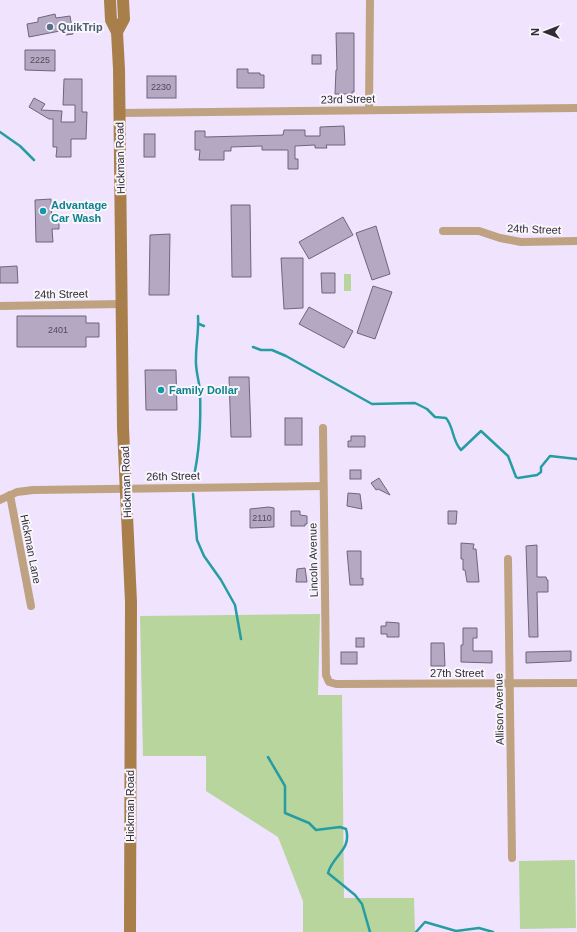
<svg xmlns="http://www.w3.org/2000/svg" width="577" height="932" viewBox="0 0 577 932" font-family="Helvetica,sans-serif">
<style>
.green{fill:#b7d59d}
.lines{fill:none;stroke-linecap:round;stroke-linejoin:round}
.stream{stroke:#269da2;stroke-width:2.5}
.building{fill:#b5a8c2;stroke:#71657d}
.street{stroke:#bea281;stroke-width:8}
.secondary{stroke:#a87f4b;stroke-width:12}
.service-dot{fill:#5c6f8a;stroke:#f8f5fb;stroke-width:1.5}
.culture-dot{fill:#0f9aa8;stroke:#f8f5fb;stroke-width:1.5}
.labels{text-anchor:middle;stroke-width:4;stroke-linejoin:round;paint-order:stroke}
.number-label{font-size:9px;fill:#514b59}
.service-label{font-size:11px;font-weight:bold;fill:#4e5e75;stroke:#f8f5fb;text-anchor:start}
.street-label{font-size:11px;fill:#302c36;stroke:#f8f5fb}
.culture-label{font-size:11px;font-weight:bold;fill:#0d838f;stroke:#f8f5fb;text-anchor:start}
</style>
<rect width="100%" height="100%" fill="#f0e3fe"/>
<!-- green -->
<g class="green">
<rect x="344" y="274" width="7" height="17"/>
<path d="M320,614l-2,81h24l2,203h70l1,34h-112v-31l-25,-64 -72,-46v-35h-63l-3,-140z"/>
<path d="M575,860l1,68 -56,1 -1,-68z"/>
</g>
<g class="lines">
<!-- stream -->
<g class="stream">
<path d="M0,132l20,14 14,14"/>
<path d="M199,324l5,2"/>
<path d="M253,347l8,3h11l14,6 86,48 43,-1 12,6 8,8 11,1c8,9 6,23 15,32l20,-19 27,25 8,21 2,1 19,-3 4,-3v-5l9,-11 27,3"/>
<path d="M193,480c7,-29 8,-59 7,-89 -1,-11 -5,-22 -4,-33 0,-15 3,-27 2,-42"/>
<path d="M193,494l4,46 7,16 17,24 14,25 6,34"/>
<path d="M268,757l17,29v27l24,10 7,7 24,-3 6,2c6,21 -13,26 -18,44l27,22 7,9 8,28"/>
<path d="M416,932l9,-10 31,9 23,-3 14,4"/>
</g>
</g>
<!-- building -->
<g class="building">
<path d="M55,14l1,4 14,-2 3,18 -7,1 -1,-5 -36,7 -2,-13 11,-2v-4z"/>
<path d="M336,33h18v59h-2v2h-17l1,-24h1z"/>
<path d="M25,50h30v21l-30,-1z"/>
<rect x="312" y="55" width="9" height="9"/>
<path d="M237,69h11v4h12v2h4v13h-27z"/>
<rect x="147" y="76" width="29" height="22"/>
<path d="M64,79h18v33h5l-1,27h-15v18h-15l1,-10h-4v-28h-4l-20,-12 5,-9 11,6 -4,6 21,1 -1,11h14v-17h-12z"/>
<path d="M344,126l1,19h-19l1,3h-12v-3l-20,1v13h3v10h-10v-19h-26v-4l-31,1v4h-7v9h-25l1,-10h-5v-19h10v6l78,-2 1,-5h21v6h15v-9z"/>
<rect x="144" y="134" width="11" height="23"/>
<path d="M51,199l1,23h7v7h-7l1,13h-17l-1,-42z"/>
<path d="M231,205h19l1,72h-19z"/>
<path d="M343,217l10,18 -44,24 -10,-17z"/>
<path d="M376,226l14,48 -18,6 -16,-47z"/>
<path d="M170,234l-1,61h-20l1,-60z"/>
<path d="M281,258h22v50l-19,1z"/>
<path d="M17,266l1,17h-18v-16z"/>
<path d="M321,273h14v20h-13z"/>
<path d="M373,286l19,6 -17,47 -18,-6z"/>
<path d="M309,307l44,24 -9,17 -45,-24z"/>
<path d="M17,316h69v7h13v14h-13v10h-69z"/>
<path d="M145,370h31l1,40h-31z"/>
<path d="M229,377h20l2,60h-20z"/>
<rect x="285" y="418" width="17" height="27"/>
<path d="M351,436h14v11h-17v-6h3z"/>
<rect x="350" y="470" width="11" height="9"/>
<path d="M379,478l11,17 -12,-6 -2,1 -5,-7z"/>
<path d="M348,493l12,1 2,15 -15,-3z"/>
<path d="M269,507l5,1v19l-24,1v-19z"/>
<path d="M291,511h9v4l7,1v8h-2v2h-14z"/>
<path d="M448,511h9l-1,13h-8z"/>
<path d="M461,543l13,1 -1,5h3l3,33h-12l-2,-12h-2v-11h-2z"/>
<path d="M537,545v32h9l1,3h1v12h-11l1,45h-9l-3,-91z"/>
<path d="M347,551h14v28l2,-1v7h-13z"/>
<path d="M305,568l2,14h-11l1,-13z"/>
<path d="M386,622l13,1v14h-12v-3h-6v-8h5z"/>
<path d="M463,628h14v10h-4v13h19v12l-31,-1v-17h2z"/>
<rect x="356" y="638" width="8" height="9"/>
<path d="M431,643h13l1,23h-14z"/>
<path d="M571,651v10l-45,2v-11z"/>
<rect x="341" y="652" width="16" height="12"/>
</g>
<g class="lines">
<!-- street -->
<g class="street">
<path d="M369,110l1,-110"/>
<path d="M120,113l457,-5"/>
<path d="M443,231h36l21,7 21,4 56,-1"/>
<path d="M0,306l122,-2"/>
<path d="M323,428l3,247 3,7 7,2 241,-1"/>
<path d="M10,495l21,111"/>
<path d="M0,500l17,-8 16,-2 290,-4"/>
<path d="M508,559l4,299"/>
</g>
<!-- secondary -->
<g class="secondary">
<path d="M110,0l1,20 6,12 2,37 4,359 8,174 -1,330"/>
<path d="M117,32l7,-13 -1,-19"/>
</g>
</g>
<!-- markers -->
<circle class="service-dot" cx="50" cy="27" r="4"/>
<g class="culture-dot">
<circle cx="43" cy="211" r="4"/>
<circle cx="161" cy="390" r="4"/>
</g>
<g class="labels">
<!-- number labels -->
<g class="number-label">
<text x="40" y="63">2225</text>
<text x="161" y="90">2230</text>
<text x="58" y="333">2401</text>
<text x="262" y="521">2110</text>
</g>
<!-- service labels -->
<g class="service-label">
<text x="58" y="31">QuikTrip</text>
</g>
<!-- street labels -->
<g class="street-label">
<text transform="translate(348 99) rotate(-1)" y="4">23rd Street</text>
<text transform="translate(120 158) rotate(-91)" y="4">Hickman Road</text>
<text transform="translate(534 229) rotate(2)" y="4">24th Street</text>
<text transform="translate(61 294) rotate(-1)" y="4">24th Street</text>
<text transform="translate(173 476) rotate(-1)" y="4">26th Street</text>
<text transform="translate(126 482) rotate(-92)" y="4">Hickman Road</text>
<text transform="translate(31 549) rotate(79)" y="4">Hickman Lane</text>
<text transform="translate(313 560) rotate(-91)" y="4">Lincoln Avenue</text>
<text x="457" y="677">27th Street</text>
<text transform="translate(499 709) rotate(-91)" y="4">Allison Avenue</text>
<text transform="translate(130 806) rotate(-90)" y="4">Hickman Road</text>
</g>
<!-- culture labels -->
<g class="culture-label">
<text x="51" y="209">Advantage<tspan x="51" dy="13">Car Wash</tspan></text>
<text x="169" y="394">Family Dollar</text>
</g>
</g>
<!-- north arrow -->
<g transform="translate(545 32) rotate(270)" stroke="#f8f5fb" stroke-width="3" paint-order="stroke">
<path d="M0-3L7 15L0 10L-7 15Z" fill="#302c36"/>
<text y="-6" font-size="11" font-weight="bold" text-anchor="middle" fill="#302c36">N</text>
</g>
</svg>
